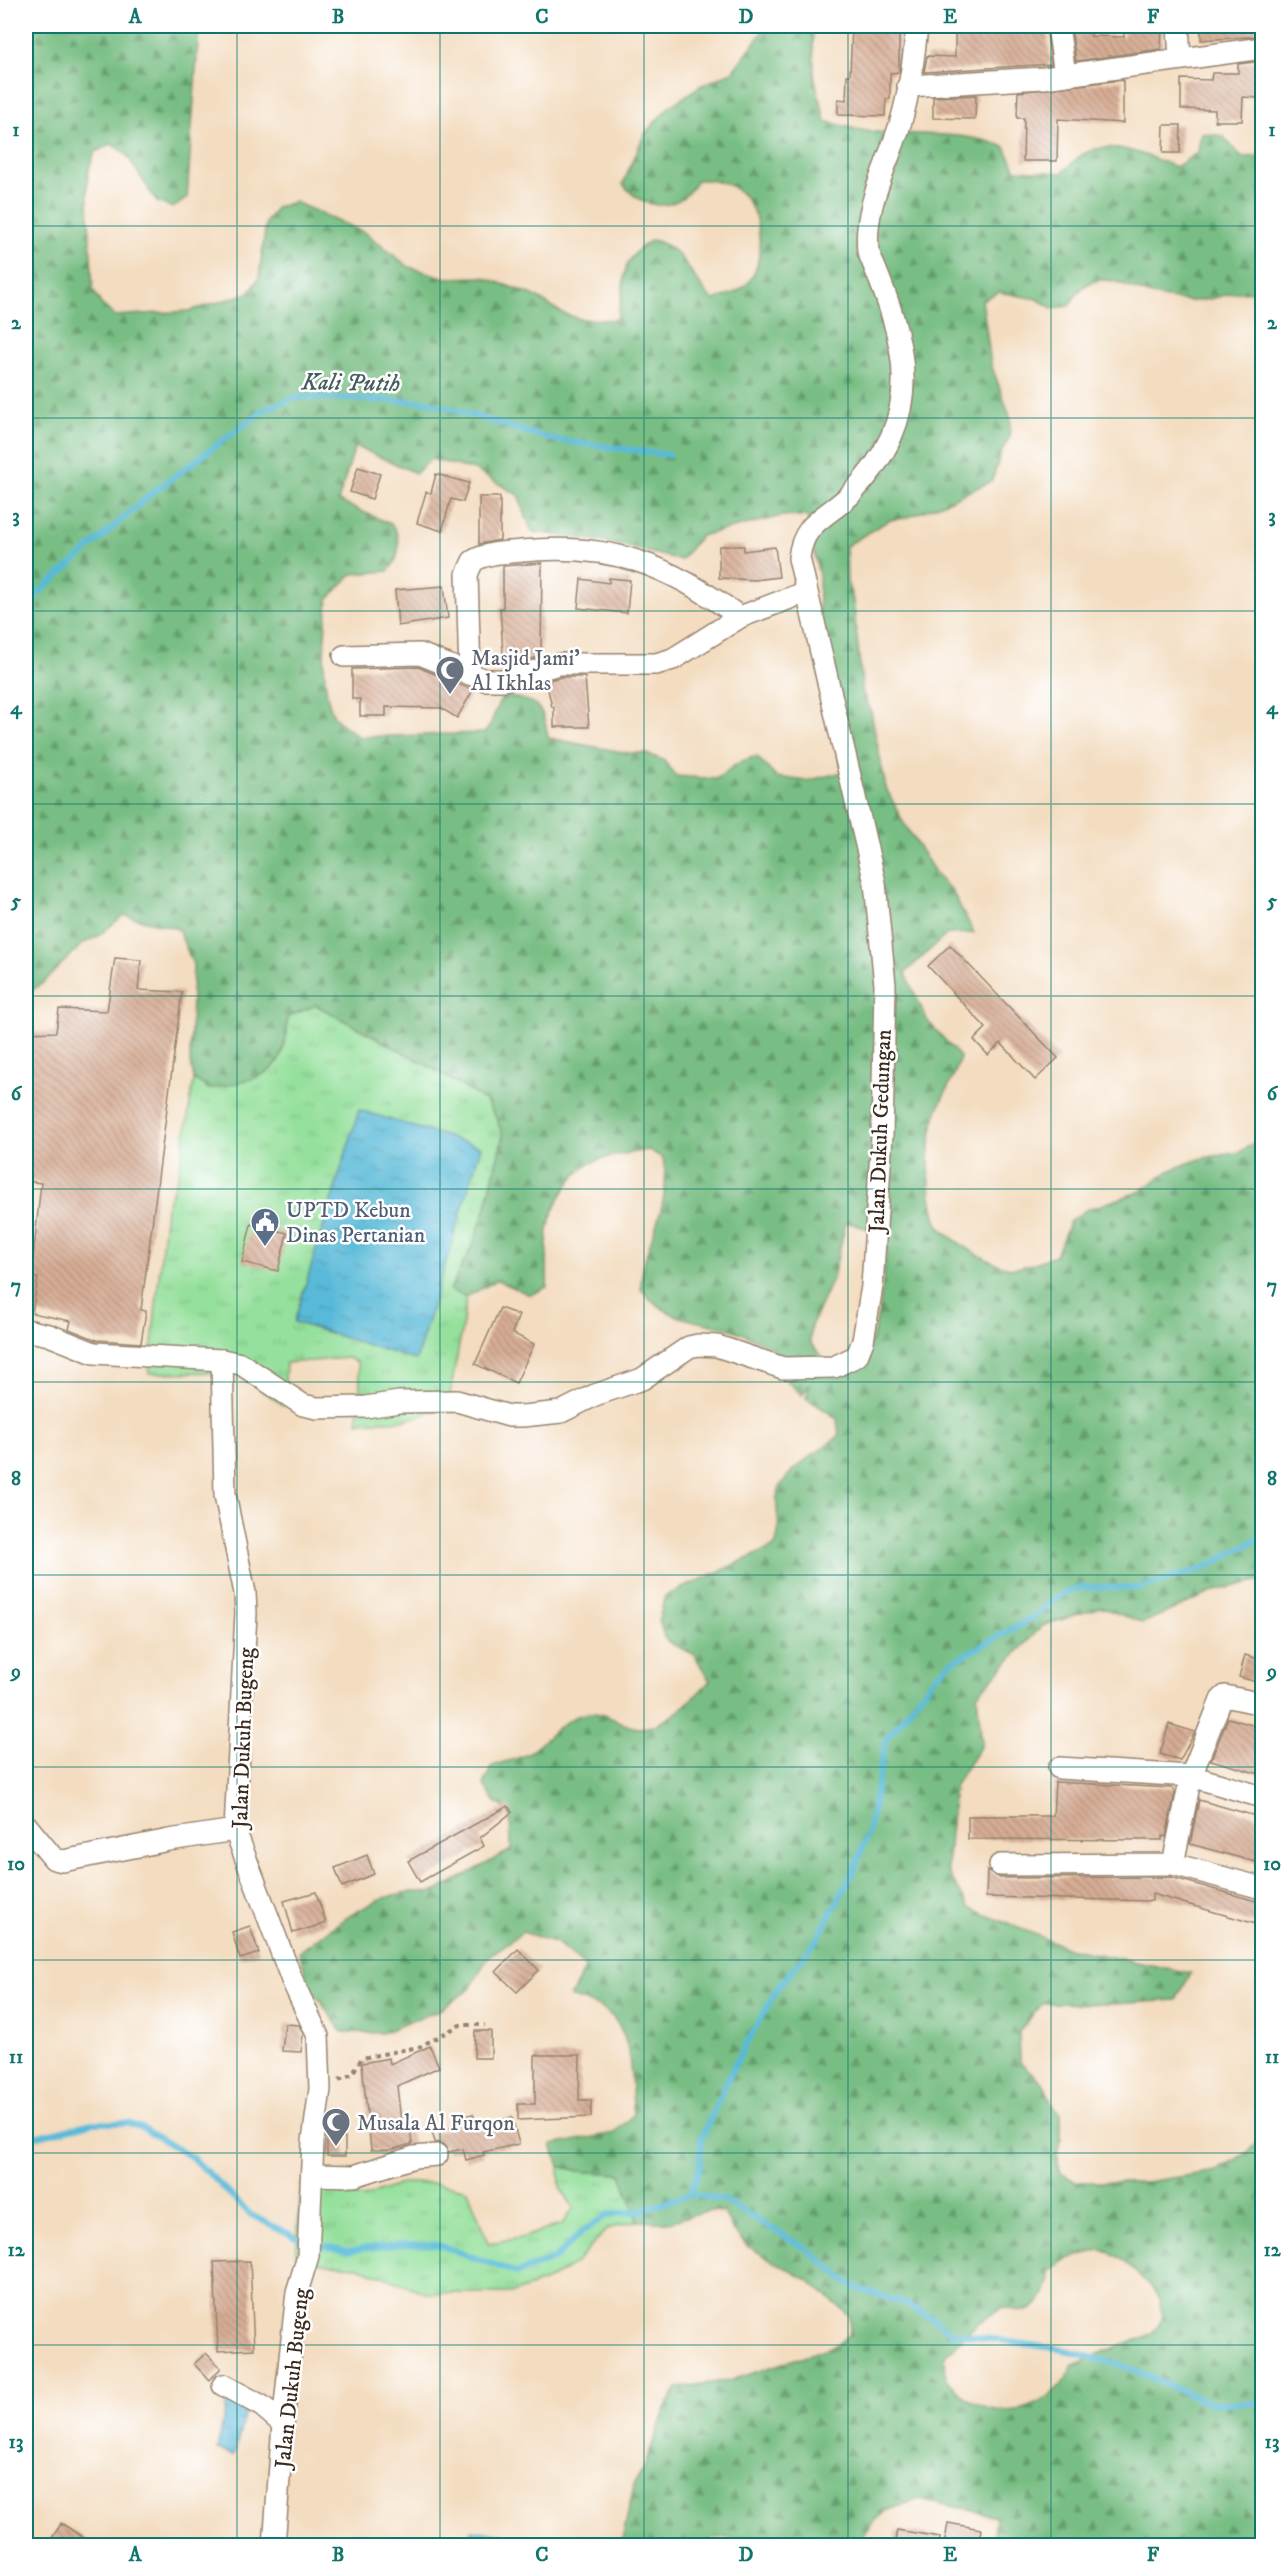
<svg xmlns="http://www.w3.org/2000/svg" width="1288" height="2571" viewBox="0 0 1288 2571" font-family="'IM FELL DW Pica',serif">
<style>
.grass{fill:url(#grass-tufts);stroke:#68855d;stroke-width:1.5}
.forest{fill:url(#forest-firs);stroke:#5a7451;stroke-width:1.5;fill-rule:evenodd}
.water{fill:url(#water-ripples);stroke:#4a727b;stroke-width:1.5}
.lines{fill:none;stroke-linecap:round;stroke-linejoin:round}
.stream{stroke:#59bad8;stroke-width:6}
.building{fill:url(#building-back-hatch)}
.minor-casing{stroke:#97836e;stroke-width:24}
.path{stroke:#97836e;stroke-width:4;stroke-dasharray:4.5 4.5;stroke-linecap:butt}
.minor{stroke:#fff;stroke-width:21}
.grid{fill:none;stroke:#0f766e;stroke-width:1.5;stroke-opacity:0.55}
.labels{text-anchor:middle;stroke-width:5;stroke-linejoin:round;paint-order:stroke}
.worship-label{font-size:22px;fill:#5b616d;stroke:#fff;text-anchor:start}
.street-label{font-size:22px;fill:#3b2a1e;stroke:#fff}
.service-label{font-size:22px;fill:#4e5e75;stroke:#fff;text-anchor:start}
.water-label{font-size:24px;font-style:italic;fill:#465c5f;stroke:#fff}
.neatline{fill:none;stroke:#0f766e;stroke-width:2}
.grid-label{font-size:20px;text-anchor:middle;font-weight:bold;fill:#0f766e}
</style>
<defs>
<pattern id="grass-tufts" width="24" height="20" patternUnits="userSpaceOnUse" patternTransform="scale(1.5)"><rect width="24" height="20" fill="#95e09c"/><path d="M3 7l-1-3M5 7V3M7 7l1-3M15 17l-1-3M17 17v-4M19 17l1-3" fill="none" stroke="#81c086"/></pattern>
<pattern id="forest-firs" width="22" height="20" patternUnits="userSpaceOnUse" patternTransform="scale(1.5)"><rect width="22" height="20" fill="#78be84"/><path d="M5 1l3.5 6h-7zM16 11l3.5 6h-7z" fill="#649b6b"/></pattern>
<pattern id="water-ripples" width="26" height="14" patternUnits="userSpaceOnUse" patternTransform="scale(1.5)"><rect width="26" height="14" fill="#59bad8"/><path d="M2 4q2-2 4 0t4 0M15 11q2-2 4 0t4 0" fill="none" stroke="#4b97af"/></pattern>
<pattern id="building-back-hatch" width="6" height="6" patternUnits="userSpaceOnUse" patternTransform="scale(1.5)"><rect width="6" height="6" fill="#d7ad95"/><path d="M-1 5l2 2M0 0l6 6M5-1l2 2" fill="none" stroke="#b08d79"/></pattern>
</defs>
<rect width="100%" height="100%" fill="#fff"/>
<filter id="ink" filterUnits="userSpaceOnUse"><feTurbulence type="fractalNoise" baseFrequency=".0167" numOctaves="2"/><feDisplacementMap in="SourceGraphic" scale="12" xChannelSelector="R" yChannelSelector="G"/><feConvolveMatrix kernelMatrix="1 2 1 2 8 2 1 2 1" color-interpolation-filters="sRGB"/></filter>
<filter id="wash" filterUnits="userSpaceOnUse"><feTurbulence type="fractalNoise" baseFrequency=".008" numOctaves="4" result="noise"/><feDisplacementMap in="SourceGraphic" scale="24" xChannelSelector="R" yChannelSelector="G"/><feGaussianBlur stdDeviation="1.35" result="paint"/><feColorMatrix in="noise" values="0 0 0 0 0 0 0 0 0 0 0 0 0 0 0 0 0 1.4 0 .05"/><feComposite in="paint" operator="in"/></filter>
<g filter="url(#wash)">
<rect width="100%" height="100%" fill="#f3dcbf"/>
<!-- grass -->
<g class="grass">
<path d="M316,1005l120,65 50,31 11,18 6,17 -17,71 -12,35 -24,48 16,7c-3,38 -13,73 -18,111l-43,12 -47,2 2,-42 -3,-18 -9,-4 -62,5 -3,42 -49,-33 -85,1 17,-165 13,-35 15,-94 15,10 78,-53v-19z"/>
<path d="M559,2166l19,5 43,3 17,47 -31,8 -32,35 -27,16 -35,13h-87l-70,-27 -36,-3 -24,-7 5,-71 62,13 40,-15h32l33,7 20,53 33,-5 41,-14 12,-16 -14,-21z"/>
</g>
<!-- forest -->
<path class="forest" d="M26,26h173l-12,172 -14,10 -16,-6 -31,-48 -15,-10 -16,8 -6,17 -2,17 6,103 8,15 14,12 74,-5 60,-18 10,-15 7,-56 11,-15 18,-5 70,31 44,34 37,11 37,-1 50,18 29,18 18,6 36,1c14,-37 -4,-56 36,-80 36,9 36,37 61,60 12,-3 25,-7 34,-16 19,-21 15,-67 -3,-88 -13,-14 -29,-17 -47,-16 -18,33 -52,32 -74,4l21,-49 12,-14 13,-14 31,-21 32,-14 29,-38 3,-8h39l10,10 1,39 11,46c13,3 27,8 41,10 47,6 93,-2 139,16l11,23 46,3c7,-6 14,-15 22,-19 28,-17 66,4 92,13l22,-15 3,-19 22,3 18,21 21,-1v138c-24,-9 -48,9 -72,7 -14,-1 -29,-4 -42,-7 -17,-5 -35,-18 -53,-13 -14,4 -19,14 -26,25l-17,2 -15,-9 -38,-7 -17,8 9,64 19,53v19l-9,16 -9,29 -51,23 -35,14 -17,2 -43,26 1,36 6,18 10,94 8,18 15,76 17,34 35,55 14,14 22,42 -27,1 -42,39 22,47 33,37c-5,24 -21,40 -27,68 -6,30 -5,66 3,95 5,16 59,47 76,48 13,1 31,-9 44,-13l14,-34 16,-11 53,-18 30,-21 17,-7 17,-6 37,-6 22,-14v442l-47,11 -72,32 -43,-16 -58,19 -65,69 5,49 -28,42 -7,84 22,38 102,41 120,24 -15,27 -63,4 -70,-1 -24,28 1,31 24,22 8,21 9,9v26l-5,17 5,16 15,9h71l69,-11 31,-18 15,-16v408h-269l3,-29 -76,-17 -35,12 -25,27 -12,7h-49l-34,-8 -54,2 -8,6h-82l13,-60 9,-15 25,-67 9,-15 55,-8 105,-35 13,-12 -1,-18 -40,-34 -62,-35 -15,-17 -8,-16c-21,-8 -36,7 -57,9 -9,1 -20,-1 -29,-1l-17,-47 -43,-3 -19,-5 -7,-21 63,-12 19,-19c-5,-35 2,-81 -29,-104 -9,-6 -24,-9 -35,-13l16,-30 -29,-24 -34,-11 -35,25 -18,32 -31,21 -57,23 -40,-1 -33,-47 -10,-33c30,-22 73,-57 111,-60 10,-1 17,3 27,-1l74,-41 -1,-38 -16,-11 -10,-16 7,-18c11,-6 30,-8 38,-14 18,-13 30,-31 52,-38 20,-7 34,7 52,12 27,7 60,-28 77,-46l-16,-27 -24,-11 -6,-6 -5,-18 6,-23 110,-50c8,-22 0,-30 2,-50 4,-24 43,-46 62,-60l-2,-18 -31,-20 4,-15 -8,12 -15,-14 -13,-32c-15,-7 -31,-17 -47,-21 -36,-9 -60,-7 -86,-39 1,-51 33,-77 22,-131l-14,-8c-17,2 -35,5 -51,10 -26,9 -46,45 -50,70 -2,19 0,38 -1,57l-17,8 -33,-15 -31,17 -16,-7 24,-48 12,-35 17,-71 -6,-17 -11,-18 -50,-31 -120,-65 -29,12c0,62 -26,60 -78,72l-15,-10 -4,-18 3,-97 -15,-35 -54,-14 -26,21 -16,8 -39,39 -17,11zM355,446l61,27 15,-14 44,11 43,25 14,37 71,9 78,19 19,-24 82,-20h25l12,60 -1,94 25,102 -37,9 -30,-4 -19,-20c-17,1 -27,13 -41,22l-40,-3 -13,-16 -19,-7h-17l-79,-15c-5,-34 -11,-37 -44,-42 -11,11 -9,27 -20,37l-125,4c-8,-6 -20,-13 -25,-21 -15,-29 -9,-85 -6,-117l24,-25 36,-3c12,-12 15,-33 3,-47l-53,-23zM846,1222l42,13 -8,71 -8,34 -36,33 -26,-31 1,-16 22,-49zM1098,2250c21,2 30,16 45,29 18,14 29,43 4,57 -8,5 -17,5 -26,9 -16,6 -31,13 -47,20 -19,40 -67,61 -107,33 -7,-5 -14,-13 -21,-19l-1,-24 34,-33 24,-15c7,1 13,4 19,4 19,1 28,-25 28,-39l15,-12z"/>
<!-- water -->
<g class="water">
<path d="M359,1110l122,37 -65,213 -122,-38z"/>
<path d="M228,2397l23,7 -7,13 -10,38 -17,-5z"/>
<path d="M471,2530l107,15h-109z"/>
</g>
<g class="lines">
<!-- stream -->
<g class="stream">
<path d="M26,604l126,-111 113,-84 32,-12 132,5 121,37 119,16"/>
<path d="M26,2139l66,-16h36l16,6 49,29 58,57 53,26"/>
<path d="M690,2194l10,-27 1,-28 32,-71 45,-81 38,-46 38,-71 14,-36 18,-95 50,-63 14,-13 82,-45 29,-23 20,-8 58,1 65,-20 58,-31"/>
<path d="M690,2194l34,6 81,48 49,39 52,17 31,17 15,12 113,17 59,16 86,37h52"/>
<path d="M313,2243l34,8 53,-7 39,1 78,28 38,-15 27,-26 25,-17 37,-5 46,-16"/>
</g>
</g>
<g id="blocks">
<!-- building -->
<g class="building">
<path d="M852,26h47v46l-9,1v26h-4l-1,17 -47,-1v-16l8,1 1,-25h3z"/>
<path d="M955,26h40v7l34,1v-8h17l5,38 -127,8 3,-16 28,1z"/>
<path d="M1071,26h21l-1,10 33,1v-11h38l-1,23 -85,12z"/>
<path d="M1201,26h62v10l-62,4z"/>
<path d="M1263,61v29h-3l-1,8 -16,-1 -1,24h-27v-11l-34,-1v-30l30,1 1,-7h26v-9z"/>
<path d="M1123,80v43l-65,-4 -1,42h-34l1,-43h-7l1,-26z"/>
<path d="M976,95l-1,24 -42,-1v-21z"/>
<path d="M1164,125h17l-1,28h-17z"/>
<path d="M358,467l22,7 -8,25 -22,-7z"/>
<path d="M436,474l33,9 -6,19 -12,-3 -9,32 -25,-8 9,-31 5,1z"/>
<path d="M479,497h21v43l-21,4z"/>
<path d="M719,546h25v5l31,-4 4,30 -25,3 -35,-2z"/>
<path d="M542,563l-1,93 -37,11 -4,-59h3v-42z"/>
<path d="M609,578l21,2 -3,33 -49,-5 3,-29 28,4z"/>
<path d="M444,586l4,32 -50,8 -3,-36z"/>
<path d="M418,667l55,23 -16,28 -16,-10 -55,-1v9h-26v-17h-8v-30z"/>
<path d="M561,677h24l4,50h-35v-20h-2l-6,-26z"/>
<path d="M950,945l108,113 -23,22 -34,-37 -13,12 -14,-15 12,-12 -58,-62z"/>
<path d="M115,958l26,2 -3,30 44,2 -41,318 5,1 -5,32 -44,-3 -28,-11 2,-8 -39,-8 6,-35 -7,-1 10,-94 -15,-2 2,-30 -2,1v-119l30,-1 3,-23 48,2z"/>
<path d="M251,1224l36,9 -9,38 -36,-9z"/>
<path d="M500,1308l19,7 -7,18 22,11 -18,39 -41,-19z"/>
<path d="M1245,1655l18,5v24l-24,-7z"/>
<path d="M1228,1718l35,10v47l-52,-15z"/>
<path d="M1169,1724l26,8 -15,28 -20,-6z"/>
<path d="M1055,1782l117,6 3,5 -9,44 -4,-1v4l-194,-1v-23h85z"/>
<path d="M1199,1800l64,18v46l-73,-20z"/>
<path d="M508,1806l4,6 -32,26 4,8 -64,36 -12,-21z"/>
<path d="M367,1855l7,19 -32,13 -7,-19z"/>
<path d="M987,1870l13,8 171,-1 92,26v23l-111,-32v7l-166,-4z"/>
<path d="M316,1892l10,31 -33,10 -9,-32z"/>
<path d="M250,1926l9,27 -19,6 -8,-27z"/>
<path d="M518,1949l21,21 -22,22 -21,-20z"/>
<path d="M285,2024l14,1 4,9 -2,18 -19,-1z"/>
<path d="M475,2031h16v27h-17z"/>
<path d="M430,2046l9,21 -42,19 4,35 8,-1 3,24 -22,6h-19l-9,-87 27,-5 1,6z"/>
<path d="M535,2055h45l-1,45h12v17l-73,3v-16h17z"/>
<path d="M473,2114l4,12 35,-8 7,26 -36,8 1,3 -18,5 -3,-11 -14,3 -6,-8 -8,-2 -3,-10 25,-6 -2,-7z"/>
<rect x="327" y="2138" width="18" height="18"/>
<path d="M250,2261l4,88 -36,2 -4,-89z"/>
<path d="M206,2353l15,15 -12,12 -15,-16z"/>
<path d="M61,2523l35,23h-49z"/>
<path d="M948,2523l33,6 -3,17h-34z"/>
<path d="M897,2530l43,7 -1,9h-45z"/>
</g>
</g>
</g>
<g filter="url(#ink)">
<use href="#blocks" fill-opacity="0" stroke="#97836e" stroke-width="1.5"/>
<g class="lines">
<!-- minor casing -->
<g class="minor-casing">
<g id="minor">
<path d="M1058,26l7,49"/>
<path d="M1178,26l2,33"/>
<path d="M908,86l136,-8 218,-30"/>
<path d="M740,617c-71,-52 -129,-75 -218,-66 -16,2 -34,1 -49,10l-6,13 3,100 15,6h19l55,-16h97l17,-5 67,-42 66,-25"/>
<path d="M344,656l76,-2 50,20"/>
<path d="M26,1330l23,5 45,18 128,7 19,4 62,41 14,3 49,-1 33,-5 58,-1 52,15h14l38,-4 34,-17 47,-16 47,-32 9,-2 19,1 66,22 51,-1 23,-11 6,-15 9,-55 10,-150 3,-151 -10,-102 -76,-325c4,-36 27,-40 50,-62 80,-81 58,-152 19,-245 -5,-45 21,-88 33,-130 9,-30 13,-64 16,-95"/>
<path d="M222,1360l3,135 20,98 1,20 -11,217 57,150 26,56 2,53 -7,52 -5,115 -11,36 -14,132 -9,122"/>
<path d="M1059,1768l132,8 71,21"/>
<path d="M26,1825l28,34 9,2 106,-21 66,-10"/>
<path d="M1173,1864l89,24"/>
<path d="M1000,1865l173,-1 18,-88 30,-76 4,-4 37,8"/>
<path d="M312,2175l42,1 60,-19 23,-2"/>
<path d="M223,2385l39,21 21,18"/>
</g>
</g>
<!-- path -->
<path class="path" d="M339,2080l13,-6 10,-16 57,-11 41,-22h25"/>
<!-- minor -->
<use href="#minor" class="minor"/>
</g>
</g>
<!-- grid -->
<path class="grid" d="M237,26v2520M440,26v2520M644,26v2520M848,26v2520M1051,26v2520M26,226h1236M26,418h1236M26,611h1236M26,804h1236M26,996h1236M26,1189h1236M26,1382h1236M26,1575h1236M26,1767h1236M26,1960h1236M26,2153h1236M26,2345h1236"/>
<!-- icons -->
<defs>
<g id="mosque-pin" transform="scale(1.5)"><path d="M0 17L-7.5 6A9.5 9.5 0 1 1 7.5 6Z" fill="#6b7280" stroke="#fff"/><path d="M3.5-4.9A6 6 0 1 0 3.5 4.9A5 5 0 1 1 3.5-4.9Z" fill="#fff"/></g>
<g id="civic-pin" transform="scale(1.5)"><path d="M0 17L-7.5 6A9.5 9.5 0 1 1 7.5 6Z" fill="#5c6f8a" stroke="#fff"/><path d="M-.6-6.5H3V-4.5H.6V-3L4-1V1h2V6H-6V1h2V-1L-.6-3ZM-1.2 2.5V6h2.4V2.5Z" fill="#fff"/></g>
</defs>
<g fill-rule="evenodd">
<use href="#mosque-pin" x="450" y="670"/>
<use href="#civic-pin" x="265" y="1222"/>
<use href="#mosque-pin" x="336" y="2122"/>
</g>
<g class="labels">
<!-- worship labels -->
<g class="worship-label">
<text x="471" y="665">Masjid Jami'<tspan x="471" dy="25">Al Ikhlas</tspan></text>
<text x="357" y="2130">Musala Al Furqon</text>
</g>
<!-- street labels -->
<g class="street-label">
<text transform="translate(879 1131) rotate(-88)" y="8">Jalan Dukuh Gedungan</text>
<text transform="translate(242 1738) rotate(-88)" y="8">Jalan Dukuh Bugeng</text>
<text transform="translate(291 2378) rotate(-84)" y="8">Jalan Dukuh Bugeng</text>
</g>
<!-- service labels -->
<g class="service-label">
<text x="286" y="1217">UPTD Kebun<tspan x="286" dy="25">Dinas Pertanian</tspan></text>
</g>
<!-- water labels -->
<g class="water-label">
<text transform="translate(351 382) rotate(1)" y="8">Kali Putih</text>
</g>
</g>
<!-- margin -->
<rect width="1288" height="2571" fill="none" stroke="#fff" stroke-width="66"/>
<rect x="33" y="33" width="1222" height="2505" class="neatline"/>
<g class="grid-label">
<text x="135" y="23">A</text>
<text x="338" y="23">B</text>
<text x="542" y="23">C</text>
<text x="746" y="23">D</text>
<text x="950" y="23">E</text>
<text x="1153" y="23">F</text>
<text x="16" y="136">1</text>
<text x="1272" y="136">1</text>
<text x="16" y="329">2</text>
<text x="1272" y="329">2</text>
<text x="16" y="522">3</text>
<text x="1272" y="522">3</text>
<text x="16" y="714">4</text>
<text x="1272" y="714">4</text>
<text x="16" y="907">5</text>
<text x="1272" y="907">5</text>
<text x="16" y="1100">6</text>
<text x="1272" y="1100">6</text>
<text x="16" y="1292">7</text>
<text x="1272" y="1292">7</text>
<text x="16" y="1485">8</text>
<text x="1272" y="1485">8</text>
<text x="16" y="1678">9</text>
<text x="1272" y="1678">9</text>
<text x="16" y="1870">10</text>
<text x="1272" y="1870">10</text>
<text x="16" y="2063">11</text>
<text x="1272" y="2063">11</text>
<text x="16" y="2256">12</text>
<text x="1272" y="2256">12</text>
<text x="16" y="2448">13</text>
<text x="1272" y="2448">13</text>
<text x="135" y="2561">A</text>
<text x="338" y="2561">B</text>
<text x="542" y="2561">C</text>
<text x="746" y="2561">D</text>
<text x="950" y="2561">E</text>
<text x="1153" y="2561">F</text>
</g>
</svg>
